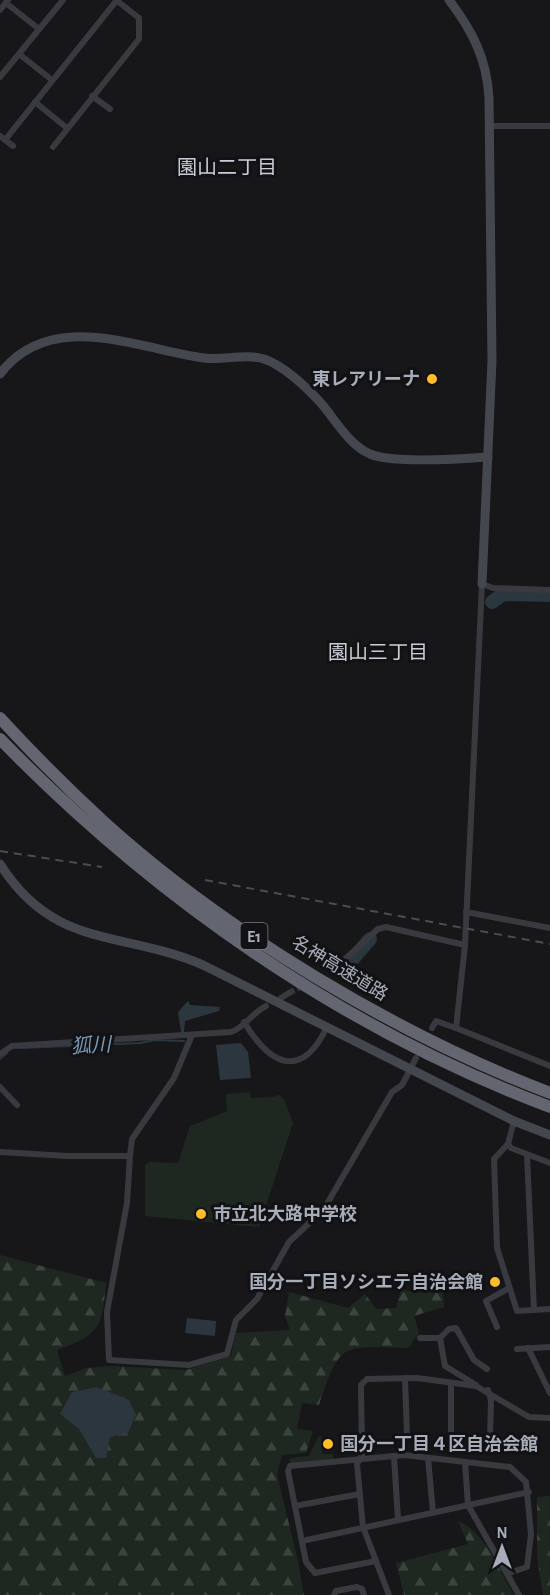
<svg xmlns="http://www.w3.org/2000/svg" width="550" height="1595" viewBox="0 0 550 1595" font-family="'Alegreya Sans','Noto Sans JP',sans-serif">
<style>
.forest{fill:url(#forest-firs)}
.park{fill:#1e2820}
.water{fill:#2c363e}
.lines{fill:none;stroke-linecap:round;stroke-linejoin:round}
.stream{stroke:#2c363e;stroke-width:2}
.river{stroke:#2c363e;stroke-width:14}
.street-tunnel{stroke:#343539;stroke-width:6;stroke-dasharray:6 3;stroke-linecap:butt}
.street{stroke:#393a40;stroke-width:6}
.secondary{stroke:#45474f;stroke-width:9}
.highway{stroke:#636670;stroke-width:12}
.rail{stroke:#4a4c54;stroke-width:2;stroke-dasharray:8 6;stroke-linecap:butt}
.poi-dot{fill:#ffbd29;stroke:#121214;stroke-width:2}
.labels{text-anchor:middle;stroke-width:6;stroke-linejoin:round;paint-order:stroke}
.shield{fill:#121214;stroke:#7b7e88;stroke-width:1.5}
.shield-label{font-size:16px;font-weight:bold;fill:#a8adba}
.poi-label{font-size:18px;font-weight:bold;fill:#a8adba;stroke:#121214;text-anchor:end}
.street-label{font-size:18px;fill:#a8adba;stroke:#121214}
.neighbourhood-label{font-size:20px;fill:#c9ccd6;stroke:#121214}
.water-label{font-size:20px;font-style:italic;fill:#7c9ab8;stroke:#121214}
</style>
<defs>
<pattern id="forest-firs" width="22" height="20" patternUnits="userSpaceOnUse" patternTransform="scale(1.5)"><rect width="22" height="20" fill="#1e2820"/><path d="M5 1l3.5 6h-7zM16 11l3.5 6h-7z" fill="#3c443e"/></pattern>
</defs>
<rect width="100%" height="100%" fill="#171719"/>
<!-- forest -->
<g class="forest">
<path d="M0,1255l106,28c-4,44 -6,52 -49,67l8,26 22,-8 22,-2 77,4 45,-14 5,-23 54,-3 -5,-14 4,-24 59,16 17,-14 11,15 20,-1 5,-19 16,4 13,-5h13l1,19 -30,9 5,17 -11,15c-67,-1 -67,-8 -89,57l-17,-2 -5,26 16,2 -7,22 -24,2 -5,20 21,86 6,34h-304z"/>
<path d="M550,1496v99h-7l-6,-38v-60z"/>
<path d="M458,1521c28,12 41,49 56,74h-110l-8,-32 72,-19z"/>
</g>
<!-- park -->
<g class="park">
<path d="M250,1092l1,6 23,-1 4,-3 6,5 9,24 -34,104 -114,-11v-51l5,-3 28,1 12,-37 37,-15 -1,-17z"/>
<path d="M319,1436h2l1,18h11v7l-43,4v-7l19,-2z"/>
</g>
<!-- water -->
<g class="water">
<path d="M188,1001l2,4 30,2 -1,4 -34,10 -1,11h-3l-3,-20z"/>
<path d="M241,1043l7,9 3,26 -31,2 -4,-35z"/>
<path d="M187,1318l29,3 -1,15 -30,-3z"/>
<path d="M97,1387l32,13 7,15 -8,18 -18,4 -4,21h-10l-17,-29 -19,-15 12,-22z"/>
</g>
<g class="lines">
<!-- stream -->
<g class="stream">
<path d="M20,1048l120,-5 15,-3 29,1"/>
<path d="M0,1059l7,-6"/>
</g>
<!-- river -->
<g class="river">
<path d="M492,602l11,-8 47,1"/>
<path d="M351,961l19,-22"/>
</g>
<!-- street-tunnel -->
<path class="street-tunnel" d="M289,993l15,-8"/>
<!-- street -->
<g class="street">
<path d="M6,3l33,26"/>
<path d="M0,10l8,-10"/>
<path d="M19,54l33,26"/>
<path d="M0,77l63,-77"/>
<path d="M92,96l18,13"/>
<path d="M35,102l32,26"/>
<path d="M490,126h60"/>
<path d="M0,136l13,10"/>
<path d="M5,140l112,-140"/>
<path d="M53,147l86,-108v-21l-23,-18"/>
<path d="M550,590l-57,-2 -11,-4 -17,361 -9,83 94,38"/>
<path d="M466,912l84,16"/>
<path d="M333,970l45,-41 8,-2 79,18"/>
<path d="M281,998l8,-5"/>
<path d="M244,1022c26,43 57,59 83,5"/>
<path d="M432,1028l4,-7 20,7"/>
<path d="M0,1054l12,-8 219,-14c13,-4 21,-19 35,-26"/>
<path d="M0,1087l17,18"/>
<path d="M514,1121l-6,23 -14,15 3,89 20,63 33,-2"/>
<path d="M508,1144l3,4 39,15"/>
<path d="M0,1152l68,4h62l2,-17 42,-61 18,-43"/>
<path d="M527,1155l7,155"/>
<path d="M130,1156l-3,47 -20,109 2,48 80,5 38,-11 9,-34 21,-21 32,-57 31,-29 8,-11 64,-110 10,-7 14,-27"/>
<path d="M497,1327l-11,-26 23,-13"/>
<path d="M420,1338h20l9,-9 7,-1 18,32 13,9"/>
<path d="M440,1338l5,28 31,19"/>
<path d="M528,1348l22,45"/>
<path d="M517,1349l33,-2"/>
<path d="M405,1378l2,58"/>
<path d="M488,1390l3,11 -1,37"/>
<path d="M451,1433v-50"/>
<path d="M394,1456l4,64"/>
<path d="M428,1458l5,54"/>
<path d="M465,1462l3,43 51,90"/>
<path d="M295,1506l65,-12"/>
<path d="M302,1541l227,-49"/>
<path d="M376,1561l-61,12 -9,-11 -18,-91 2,-5 114,-11 106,12 16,15 5,52 -4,33 -18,6"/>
<path d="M334,1595l2,-4 21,-4 5,2 2,6"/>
<path d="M389,1595l-26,-68 -6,-63 5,-9 -1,-70 6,-6 50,-1 59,8 53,31 21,1"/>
</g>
<!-- secondary -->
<g class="secondary">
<path d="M449,0c23,30 38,59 40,98l3,263 -10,223"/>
<path d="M0,374c50,-66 136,-26 204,-16 24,3 48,-8 71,6 16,9 32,24 45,38 15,17 28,42 50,52 24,10 91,5 118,3"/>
<path d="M0,864c54,86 122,66 203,101l311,156 36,14"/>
</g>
<!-- highway -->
<g class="highway">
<path d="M0,718c34,37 69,72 106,106 121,109 292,211 444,269"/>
<path d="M0,739c155,159 341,289 550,368"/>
</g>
<!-- rail -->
<g class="rail">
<path d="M0,851l102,16"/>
<path d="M205,880l345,64"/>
</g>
</g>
<!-- markers -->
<g class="poi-dot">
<circle cx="432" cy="379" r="6"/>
<circle cx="201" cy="1214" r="6"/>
<circle cx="495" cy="1282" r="6"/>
<circle cx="328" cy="1444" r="6"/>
</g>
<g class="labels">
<!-- shield labels -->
<rect class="shield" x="240.5" y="923" width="27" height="26" rx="4.5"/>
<g class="shield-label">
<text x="254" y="942">E1</text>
</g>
<!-- poi labels -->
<g class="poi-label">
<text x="420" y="385">東レアリーナ</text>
<text x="213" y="1220" text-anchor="start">市立北大路中学校</text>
<text x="483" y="1288">国分一丁目ソシエテ自治会館</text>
<text x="340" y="1450" text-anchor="start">国分一丁目４区自治会館</text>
</g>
<!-- street labels -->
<g class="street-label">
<text transform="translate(340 968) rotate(31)" y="6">名神高速道路</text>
</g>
<!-- neighbourhood labels -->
<g class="neighbourhood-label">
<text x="227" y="174">園山二丁目</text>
<text x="378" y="659">園山三丁目</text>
</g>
<!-- water labels -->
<g class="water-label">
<text transform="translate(91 1045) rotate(-3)" y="7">狐川</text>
</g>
</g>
<!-- north arrow -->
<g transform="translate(502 1547)" stroke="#121214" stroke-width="4.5" paint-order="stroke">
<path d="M0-4.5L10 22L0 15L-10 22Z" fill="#a8adba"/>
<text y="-9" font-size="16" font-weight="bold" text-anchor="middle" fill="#a8adba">N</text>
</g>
</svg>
